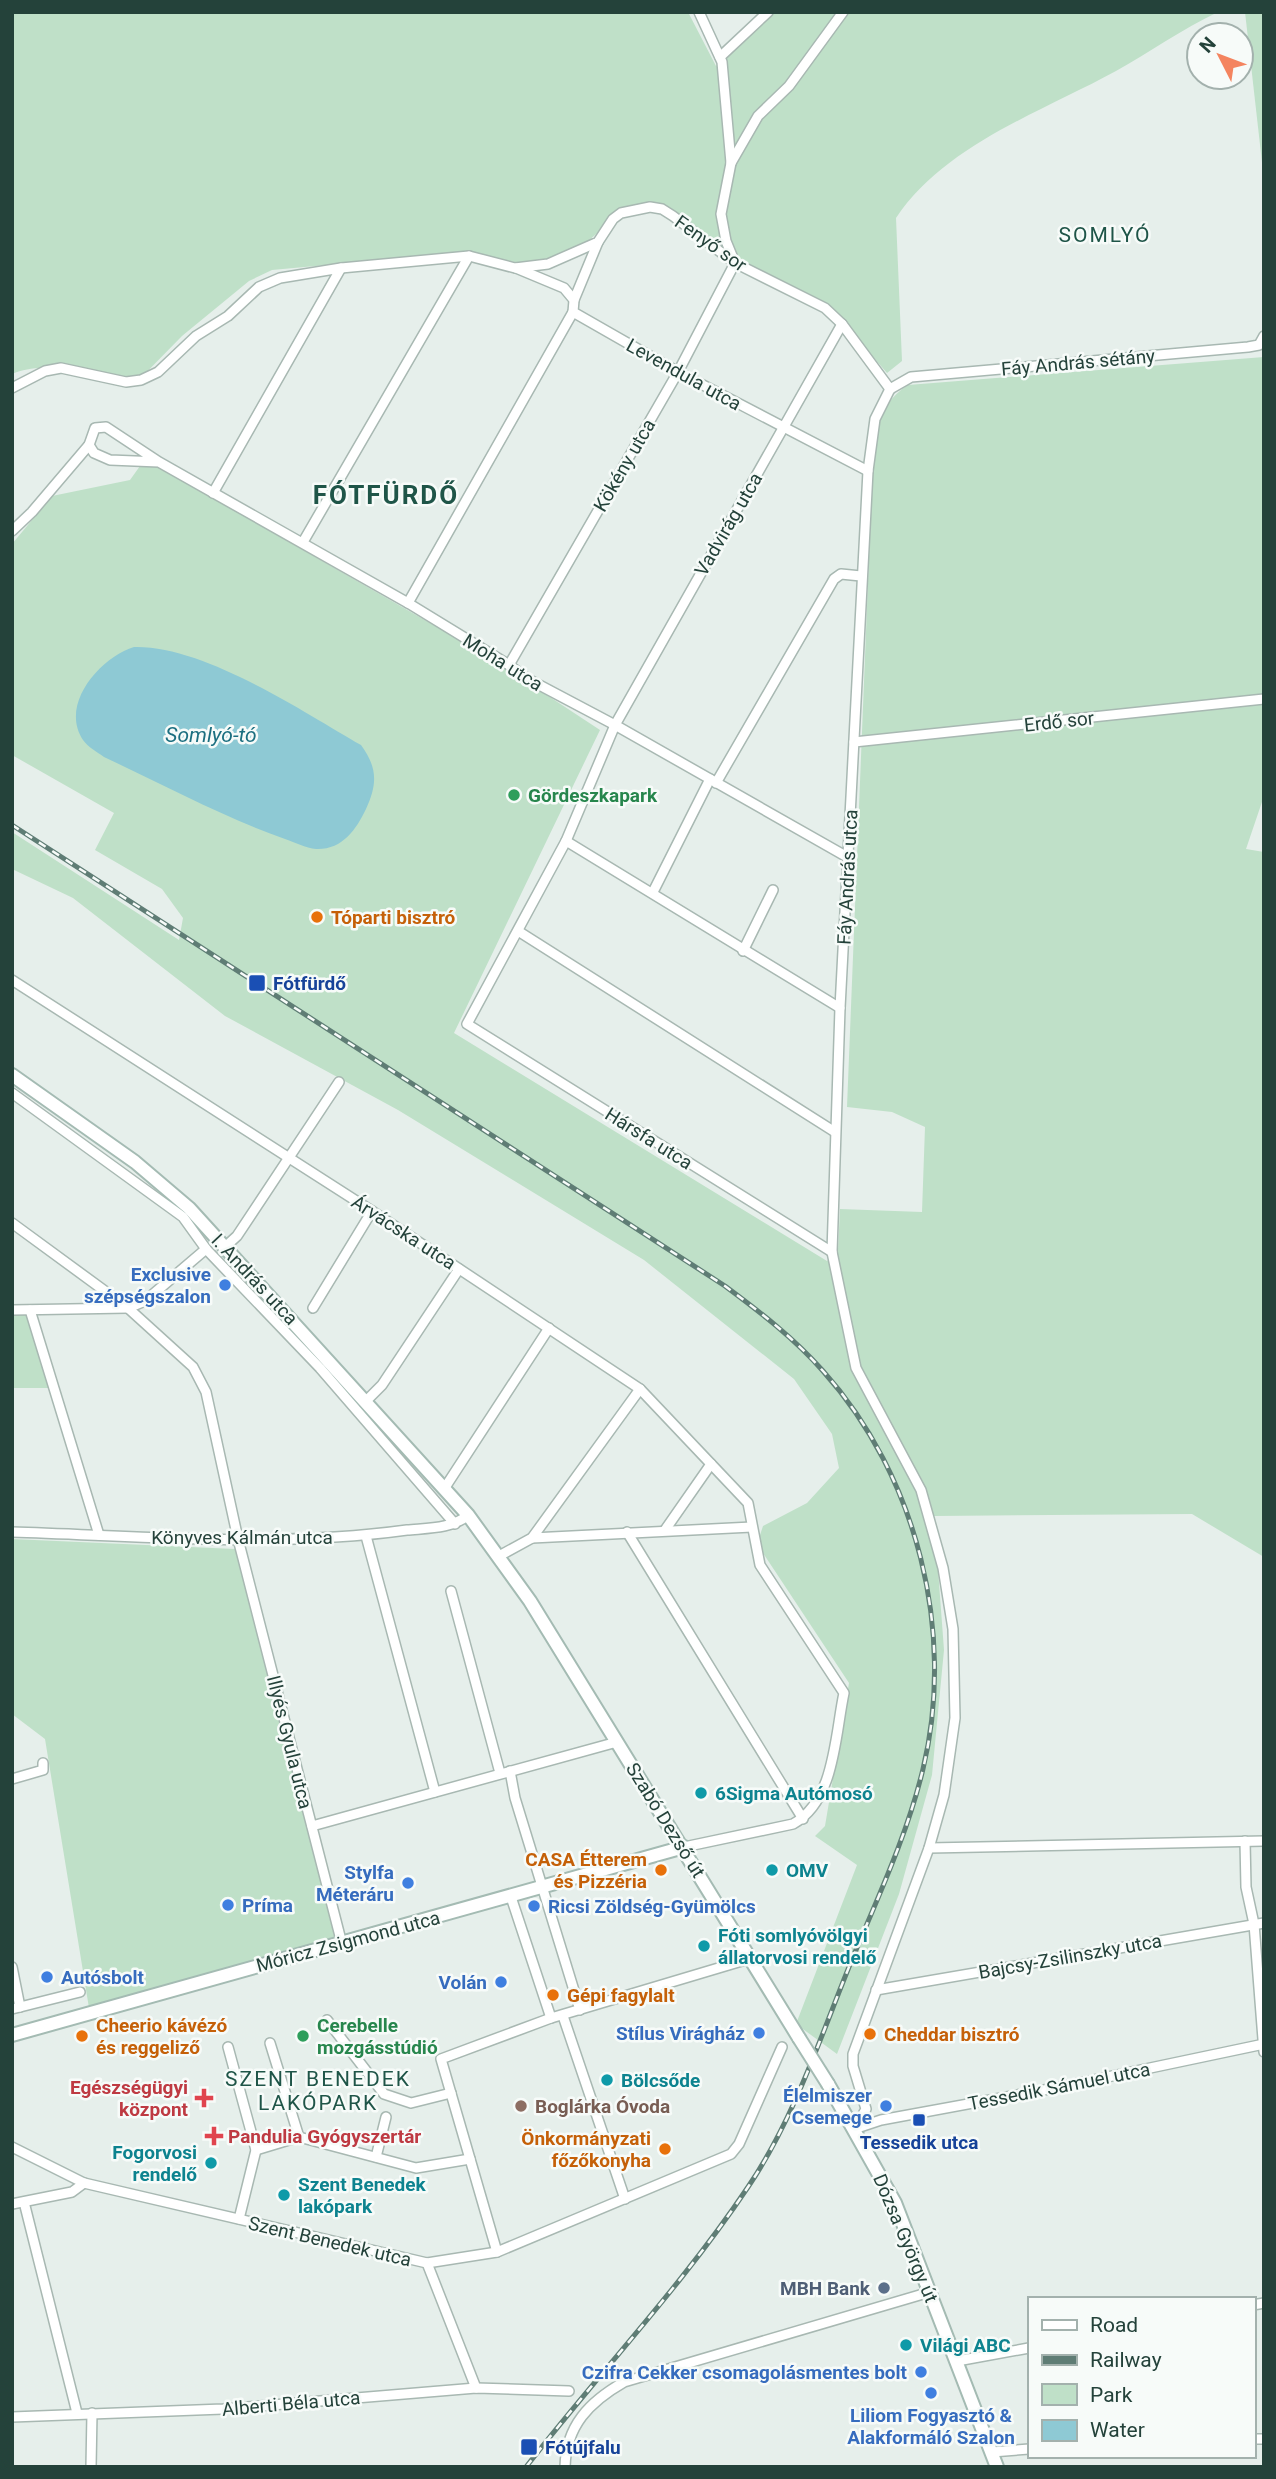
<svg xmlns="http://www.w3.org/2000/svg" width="1276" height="2479" viewBox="0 0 1276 2479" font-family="Roboto,sans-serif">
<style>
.green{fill:#bfe0c8}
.water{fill:#8ec9d4}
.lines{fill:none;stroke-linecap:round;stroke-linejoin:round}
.street-casing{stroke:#a8b8b2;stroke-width:12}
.secondary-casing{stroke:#a4bbb3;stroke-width:16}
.street{stroke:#fff;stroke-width:9}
.secondary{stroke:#fff;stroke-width:12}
.rail-casing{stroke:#5f7d75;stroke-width:5}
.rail{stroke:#f7fbf9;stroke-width:2.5;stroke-dasharray:8;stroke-linecap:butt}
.secondary-bridge-casing{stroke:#a4bbb3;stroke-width:16;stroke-linecap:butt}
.secondary-bridge{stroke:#fff;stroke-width:12}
.leisure-dot{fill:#2e9e5b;stroke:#f7fbf9;stroke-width:2.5}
.food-dot{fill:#e8710a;stroke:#f7fbf9;stroke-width:2.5}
.transit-dot{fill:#1a4fb4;stroke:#f7fbf9;stroke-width:2.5}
.shop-dot{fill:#3f7fe0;stroke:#f7fbf9;stroke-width:2.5}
.culture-dot{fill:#0f9aa8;stroke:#f7fbf9;stroke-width:2.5}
.health-dot{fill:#e0444e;stroke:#f7fbf9;stroke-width:2.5}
.education-dot{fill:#8d6e63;stroke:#f7fbf9;stroke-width:2.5}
.service-dot{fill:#5c6f8a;stroke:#f7fbf9;stroke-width:2.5}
.labels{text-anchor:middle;stroke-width:5;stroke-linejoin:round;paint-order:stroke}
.street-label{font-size:19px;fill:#24423a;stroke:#f7fbf9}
.leisure-label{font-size:19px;font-weight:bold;fill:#27864d;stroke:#f7fbf9;text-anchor:start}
.food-label{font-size:19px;font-weight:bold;fill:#c56008;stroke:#f7fbf9;text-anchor:start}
.transit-label{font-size:19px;font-weight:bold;fill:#164399;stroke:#f7fbf9;text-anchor:start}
.shop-label{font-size:19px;font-weight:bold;fill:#366cbe;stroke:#f7fbf9;text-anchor:end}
.culture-label{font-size:19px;font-weight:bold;fill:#0d838f;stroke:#f7fbf9;text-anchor:start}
.health-label{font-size:19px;font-weight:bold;fill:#be3a42;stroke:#f7fbf9;text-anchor:end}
.education-label{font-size:19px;font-weight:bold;fill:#785e54;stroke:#f7fbf9;text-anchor:start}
.service-label{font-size:19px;font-weight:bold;fill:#4e5e75;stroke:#f7fbf9;text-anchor:end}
.neighbourhood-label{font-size:21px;letter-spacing:2px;fill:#1f5548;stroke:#f7fbf9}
.water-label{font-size:21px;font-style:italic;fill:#1c6f80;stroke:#f7fbf9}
.district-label{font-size:26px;font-weight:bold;letter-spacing:2px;fill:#1f5548;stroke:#f7fbf9}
</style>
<rect width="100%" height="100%" fill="#e6efeb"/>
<!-- green -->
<g class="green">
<path d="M12,12h676l28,54 58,-54h444c-36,17 -68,40 -102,59 -75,41 -171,74 -220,147l6,143 -15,12 -60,-69 -106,-51 -60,-42 -27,-2 -21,10 -36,32 -25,7 -33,5 -47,-11 -15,1 -185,17 -23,11 -67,55 -50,51c-37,-9 -84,-29 -120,-13z"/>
<path d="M1245,12h19v168z"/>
<path d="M1264,357v439l-18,53 18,3v705l-72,-43 -258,2 10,134 -12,125 -33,119 -62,160 -41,-30 61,-159 -42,-29 10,-10 24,-143 -92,-139 6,-18 44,-23 32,-35 -7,-34 -38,-55 -150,-119 -246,-150 -173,-94 -152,-118 -61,-29v-37l167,108 4,-22 -21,-29 -67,-39 19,-37 -102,-58v-211l40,-48 78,-16 15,-21 344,198 111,73 -146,303 373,228 11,-10 2,-42 82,3 3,-85 -33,-15 -45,-5 25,-625c3,-38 1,-75 36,-97z"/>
<path d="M12,1310h18l24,78h-42z"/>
<path d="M12,1539l223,10 100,390 -245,75 -45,-275 -33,-25z"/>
</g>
<!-- water -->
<path class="water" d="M134,647c69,-2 168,64 227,98 16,22 17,38 5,64 -10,21 -24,41 -50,40 -10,-1 -22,-7 -31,-10 -62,-22 -121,-54 -181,-82 -7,-5 -16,-10 -21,-17 -24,-36 18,-83 51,-93z"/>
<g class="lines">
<!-- street casing -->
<g class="street-casing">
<g id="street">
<path d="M720,57l48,-45"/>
<path d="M731,163l27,-47 31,-30 54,-74"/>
<path d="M516,268l48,20 10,12 -1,12 105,60 190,99"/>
<path d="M574,300l24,-58"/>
<path d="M12,388l33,-17 16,-3 65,14 15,-2 17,-8 38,-36 32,-20 31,-29 21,-9 61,-10 128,-12 46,12 33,-4 50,-22 15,-23 8,-6 29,-6 12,2 11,7 62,47 90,45 17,16 48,65"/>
<path d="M890,389l21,-12 337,-30 11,-2 5,-9"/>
<path d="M159,462l-53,-35 -11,1 -6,17 5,8 16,7 49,2 249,141 101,62 19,14 87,46 234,133"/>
<path d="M213,493l128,-225"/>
<path d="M12,531l20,-19 57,-67"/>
<path d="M303,542l166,-286"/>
<path d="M408,603l165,-291"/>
<path d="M509,665l169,-293 57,-109 -9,-22 -5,-27 10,-51 -9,-101 -23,-50"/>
<path d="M854,742l410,-43"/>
<path d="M716,783l118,-204 7,-5 20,2"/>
<path d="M566,841l274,167"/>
<path d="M653,892l57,-113"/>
<path d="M518,931l317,201"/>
<path d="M743,951l30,-61"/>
<path d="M12,980l360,231 268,178 108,114 12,62 84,128c-9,42 -9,108 -51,131l-109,23"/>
<path d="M12,1093l171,124 23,32 114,119 135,156"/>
<path d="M12,1223l116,85 65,59 13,25 32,147 104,405"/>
<path d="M226,1246l11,-10 102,-154"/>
<path d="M832,1252l-365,-228 99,-183 49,-116 227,-401"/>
<path d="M313,1308l59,-97"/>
<path d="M12,1310l116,-2 17,-7 61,-52"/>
<path d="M30,1310l69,225"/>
<path d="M366,1401l16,-16 77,-116"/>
<path d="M444,1489l105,-161"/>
<path d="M665,1530l46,-66"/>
<path d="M12,1532c131,4 265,16 395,-2 21,-2 45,-1 61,-15"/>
<path d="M627,1532l176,287"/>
<path d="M366,1536l69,256"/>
<path d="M532,1538l220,-11"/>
<path d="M499,1556l33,-18 108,-149"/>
<path d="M451,1591l49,182"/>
<path d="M510,1771l5,27 65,212"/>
<path d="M12,1779l31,-9v-7"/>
<path d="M312,1826l305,-84"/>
<path d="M1245,1841l1,46 8,37 10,128"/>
<path d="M929,1848l335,-7"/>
<path d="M511,1897l40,121"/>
<path d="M12,1967l8,40"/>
<path d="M876,1990l388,-67"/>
<path d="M12,2009l68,-17"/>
<path d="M563,2016l62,183"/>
<path d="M327,2020l57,74 27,9 40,-10"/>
<path d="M270,2043l29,94 117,31 54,-9"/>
<path d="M228,2047l28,103 -17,69"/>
<path d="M857,2128l24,-8 179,-33 204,-43"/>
<path d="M855,2129l11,-20 -13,-43v-12l76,-206 15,-53 11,-77 -2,-89 -10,-61 -22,-78 -65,-122 -24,-116 8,-244 28,-537 7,-52 15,-30"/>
<path d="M12,2147l72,36 343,80 70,-11 234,-98 8,-10 43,-97"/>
<path d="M256,2150l43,-13"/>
<path d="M376,2157l10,-40"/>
<path d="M24,2202l53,211"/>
<path d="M12,2204l60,-12 12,-9"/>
<path d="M497,2252l-56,-193 110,-41 201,-60"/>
<path d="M427,2263l49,125"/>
<path d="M1253,2305l11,-2"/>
<path d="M957,2361l72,-13"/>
<path d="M12,2417l211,-8 253,-21 93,3"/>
<path d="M1253,2439h11"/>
<path d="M992,2452l37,-3"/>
<path d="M91,2467l1,-54"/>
<path d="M565,2467c1,-41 24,-65 59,-85l306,-90"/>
</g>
</g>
<!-- secondary casing -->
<g class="secondary-casing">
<g id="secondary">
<path d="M12,1075l123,87 54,46 279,307 62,86 269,437"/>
<path d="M12,2035l672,-188"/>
<path d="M828,2084l67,119 102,264"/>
</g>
</g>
<!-- street -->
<use href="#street" class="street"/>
<!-- secondary -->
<use href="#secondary" class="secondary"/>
<!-- rail casing -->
<g class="rail-casing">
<path id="rail" d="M12,825l713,461c35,26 69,52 98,85 94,105 133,261 100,398 -16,67 -46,130 -72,193 -31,76 -57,157 -103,225 -66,99 -149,186 -222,280"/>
</g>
<!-- rail -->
<use href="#rail" class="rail"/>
<!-- secondary-bridge casing -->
<g class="secondary-bridge-casing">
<path id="secondary-bridge" d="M799,2038l29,46"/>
</g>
<!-- secondary-bridge -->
<use href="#secondary-bridge" class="secondary-bridge"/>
</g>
<!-- markers -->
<g class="leisure-dot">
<circle cx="514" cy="795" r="7"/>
<circle cx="303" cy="2036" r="7"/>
</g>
<g class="food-dot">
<circle cx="317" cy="917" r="7"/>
<circle cx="661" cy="1870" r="7"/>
<circle cx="553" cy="1995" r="7"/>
<circle cx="870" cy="2034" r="7"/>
<circle cx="82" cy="2036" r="7"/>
<circle cx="665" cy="2149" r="7"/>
</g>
<g class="transit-dot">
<rect x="248" y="974" width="18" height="18" rx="3.5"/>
<rect x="912" y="2113" width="14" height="14" rx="3.5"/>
<rect x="520" y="2438" width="18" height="18" rx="3.5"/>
</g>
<g class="shop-dot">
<circle cx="225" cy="1285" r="7"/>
<circle cx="408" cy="1883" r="7"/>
<circle cx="228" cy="1905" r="7"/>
<circle cx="534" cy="1906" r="7"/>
<circle cx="47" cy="1977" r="7"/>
<circle cx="501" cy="1982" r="7"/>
<circle cx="759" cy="2033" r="7"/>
<circle cx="886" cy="2106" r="7"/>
<circle cx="921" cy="2372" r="7"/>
<circle cx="931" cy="2393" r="7"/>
</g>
<g class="culture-dot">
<circle cx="701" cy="1793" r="7"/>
<circle cx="772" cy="1870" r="7"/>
<circle cx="704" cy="1946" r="7"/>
<circle cx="607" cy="2080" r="7"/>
<circle cx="211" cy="2163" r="7"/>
<circle cx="284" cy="2195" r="7"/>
<circle cx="906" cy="2345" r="7"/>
</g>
<g class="health-dot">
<path d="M200.5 2087.5h7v7h7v7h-7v7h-7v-7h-7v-7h7z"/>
<path d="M210.5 2125.5h7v7h7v7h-7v7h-7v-7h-7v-7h7z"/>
</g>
<circle class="education-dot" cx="521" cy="2106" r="7"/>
<circle class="service-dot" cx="884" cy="2288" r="7"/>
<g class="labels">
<!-- street labels -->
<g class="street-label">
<text transform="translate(711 243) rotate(35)" y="7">Fenyő sor</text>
<text transform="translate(1078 362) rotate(-5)" y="7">Fáy András sétány</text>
<text transform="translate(684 374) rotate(29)" y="7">Levendula utca</text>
<text transform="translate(624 465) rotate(-60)" y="7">Kökény utca</text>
<text transform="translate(728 524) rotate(-60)" y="7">Vadvirág utca</text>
<text transform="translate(503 662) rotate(32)" y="7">Moha utca</text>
<text transform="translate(1059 721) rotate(-6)" y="7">Erdő sor</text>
<text transform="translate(847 877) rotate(-87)" y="7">Fáy András utca</text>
<text transform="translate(649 1138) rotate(32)" y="7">Hársfa utca</text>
<text transform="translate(404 1232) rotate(33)" y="7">Árvácska utca</text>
<text transform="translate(255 1279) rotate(47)" y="7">I. András utca</text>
<text x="242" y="1544">Könyves Kálmán utca</text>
<text transform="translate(290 1742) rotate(76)" y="7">Illyés Gyula utca</text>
<text transform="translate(666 1820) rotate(58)" y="7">Szabó Dezső út</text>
<text transform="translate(348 1941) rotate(-15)" y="7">Móricz Zsigmond utca</text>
<text transform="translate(1070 1956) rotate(-10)" y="7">Bajcsy-Zsilinszky utca</text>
<text transform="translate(1059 2086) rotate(-11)" y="7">Tessedik Sámuel utca</text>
<text transform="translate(906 2238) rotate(67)" y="7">Dózsa György út</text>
<text transform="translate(330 2241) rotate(13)" y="7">Szent Benedek utca</text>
<text transform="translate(291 2403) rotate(-5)" y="7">Alberti Béla utca</text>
</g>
<!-- leisure labels -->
<g class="leisure-label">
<text x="528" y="802">Gördeszkapark</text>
<text x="317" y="2032">Cerebelle<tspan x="317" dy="22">mozgásstúdió</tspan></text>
</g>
<!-- food labels -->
<g class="food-label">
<text x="331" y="924">Tóparti bisztró</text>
<text x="647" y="1866" text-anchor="end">CASA Étterem<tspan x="647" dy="22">és Pizzéria</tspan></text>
<text x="567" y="2002">Gépi fagylalt</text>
<text x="96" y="2032">Cheerio kávézó<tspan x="96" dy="22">és reggeliző</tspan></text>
<text x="884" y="2041">Cheddar bisztró</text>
<text x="651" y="2145" text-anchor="end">Önkormányzati<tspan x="651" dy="22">főzőkonyha</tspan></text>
</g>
<!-- transit labels -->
<g class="transit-label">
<text x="273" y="990">Fótfürdő</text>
<text x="919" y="2149" text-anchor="middle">Tessedik utca</text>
<text x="545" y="2454">Fótújfalu</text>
</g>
<!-- shop labels -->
<g class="shop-label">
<text x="211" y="1281">Exclusive<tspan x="211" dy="22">szépségszalon</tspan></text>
<text x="394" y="1879">Stylfa<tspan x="394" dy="22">Méteráru</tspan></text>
<text x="242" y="1912" text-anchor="start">Príma</text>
<text x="548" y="1913" text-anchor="start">Ricsi Zöldség-Gyümölcs</text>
<text x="61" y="1984" text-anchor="start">Autósbolt</text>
<text x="487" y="1989">Volán</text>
<text x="745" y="2040">Stílus Virágház</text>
<text x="872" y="2102">Élelmiszer<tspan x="872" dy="22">Csemege</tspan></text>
<text x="907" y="2379">Czifra Cekker csomagolásmentes bolt</text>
<text x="931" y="2422" text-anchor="middle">Liliom Fogyasztó &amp;<tspan x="931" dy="22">Alakformáló Szalon</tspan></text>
</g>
<!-- culture labels -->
<g class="culture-label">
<text x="715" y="1800">6Sigma Autómosó</text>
<text x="786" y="1877">OMV</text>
<text x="718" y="1942">Fóti somlyóvölgyi<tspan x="718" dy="22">állatorvosi rendelő</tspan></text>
<text x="621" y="2087">Bölcsőde</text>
<text x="197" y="2159" text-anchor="end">Fogorvosi<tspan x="197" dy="22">rendelő</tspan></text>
<text x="298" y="2191">Szent Benedek<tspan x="298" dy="22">lakópark</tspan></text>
<text x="920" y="2352">Világi ABC</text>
</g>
<!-- health labels -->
<g class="health-label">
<text x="188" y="2094">Egészségügyi<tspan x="188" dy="22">központ</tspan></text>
<text x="228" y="2143" text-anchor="start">Pandulia Gyógyszertár</text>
</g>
<!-- education labels -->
<g class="education-label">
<text x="535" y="2113">Boglárka Óvoda</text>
</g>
<!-- service labels -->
<g class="service-label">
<text x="870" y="2295">MBH Bank</text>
</g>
<!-- neighbourhood labels -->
<g class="neighbourhood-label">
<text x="1105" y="242">SOMLYÓ</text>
<text x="318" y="2086">SZENT BENEDEK<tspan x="318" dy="24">LAKÓPARK</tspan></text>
</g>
<!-- water labels -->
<g class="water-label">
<text x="211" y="742">Somlyó-tó</text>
</g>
<!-- district labels -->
<g class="district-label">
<text x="386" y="504">FÓTFÜRDŐ</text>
</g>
</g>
<!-- border -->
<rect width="1276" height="2479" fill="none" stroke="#24423a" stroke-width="28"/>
<!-- legend -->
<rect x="1028" y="2297" width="228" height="161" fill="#f7fbf9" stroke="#a3b1ad" stroke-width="2"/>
<rect x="1042" y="2320" width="35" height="10" fill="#ffffff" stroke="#a3b1ad" stroke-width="2"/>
<text x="1090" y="2332" font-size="21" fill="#24423a">Road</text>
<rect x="1042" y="2355" width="35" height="10" fill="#5f7d75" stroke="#a3b1ad" stroke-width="2"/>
<text x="1090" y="2367" font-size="21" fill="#24423a">Railway</text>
<rect x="1042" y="2384" width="35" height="21" fill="#bfe0c8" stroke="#a3b1ad" stroke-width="2"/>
<text x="1090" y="2402" font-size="21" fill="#24423a">Park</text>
<rect x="1042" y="2420" width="35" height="21" fill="#8ec9d4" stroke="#a3b1ad" stroke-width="2"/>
<text x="1090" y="2437" font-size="21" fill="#24423a">Water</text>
<!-- north arrow -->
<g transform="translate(1220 56) rotate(312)"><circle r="33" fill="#f7fbf9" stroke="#a3b1ad" stroke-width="2"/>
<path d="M0-5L12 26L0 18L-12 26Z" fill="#f4845f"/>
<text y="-10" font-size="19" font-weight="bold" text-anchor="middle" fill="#24423a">N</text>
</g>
</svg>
